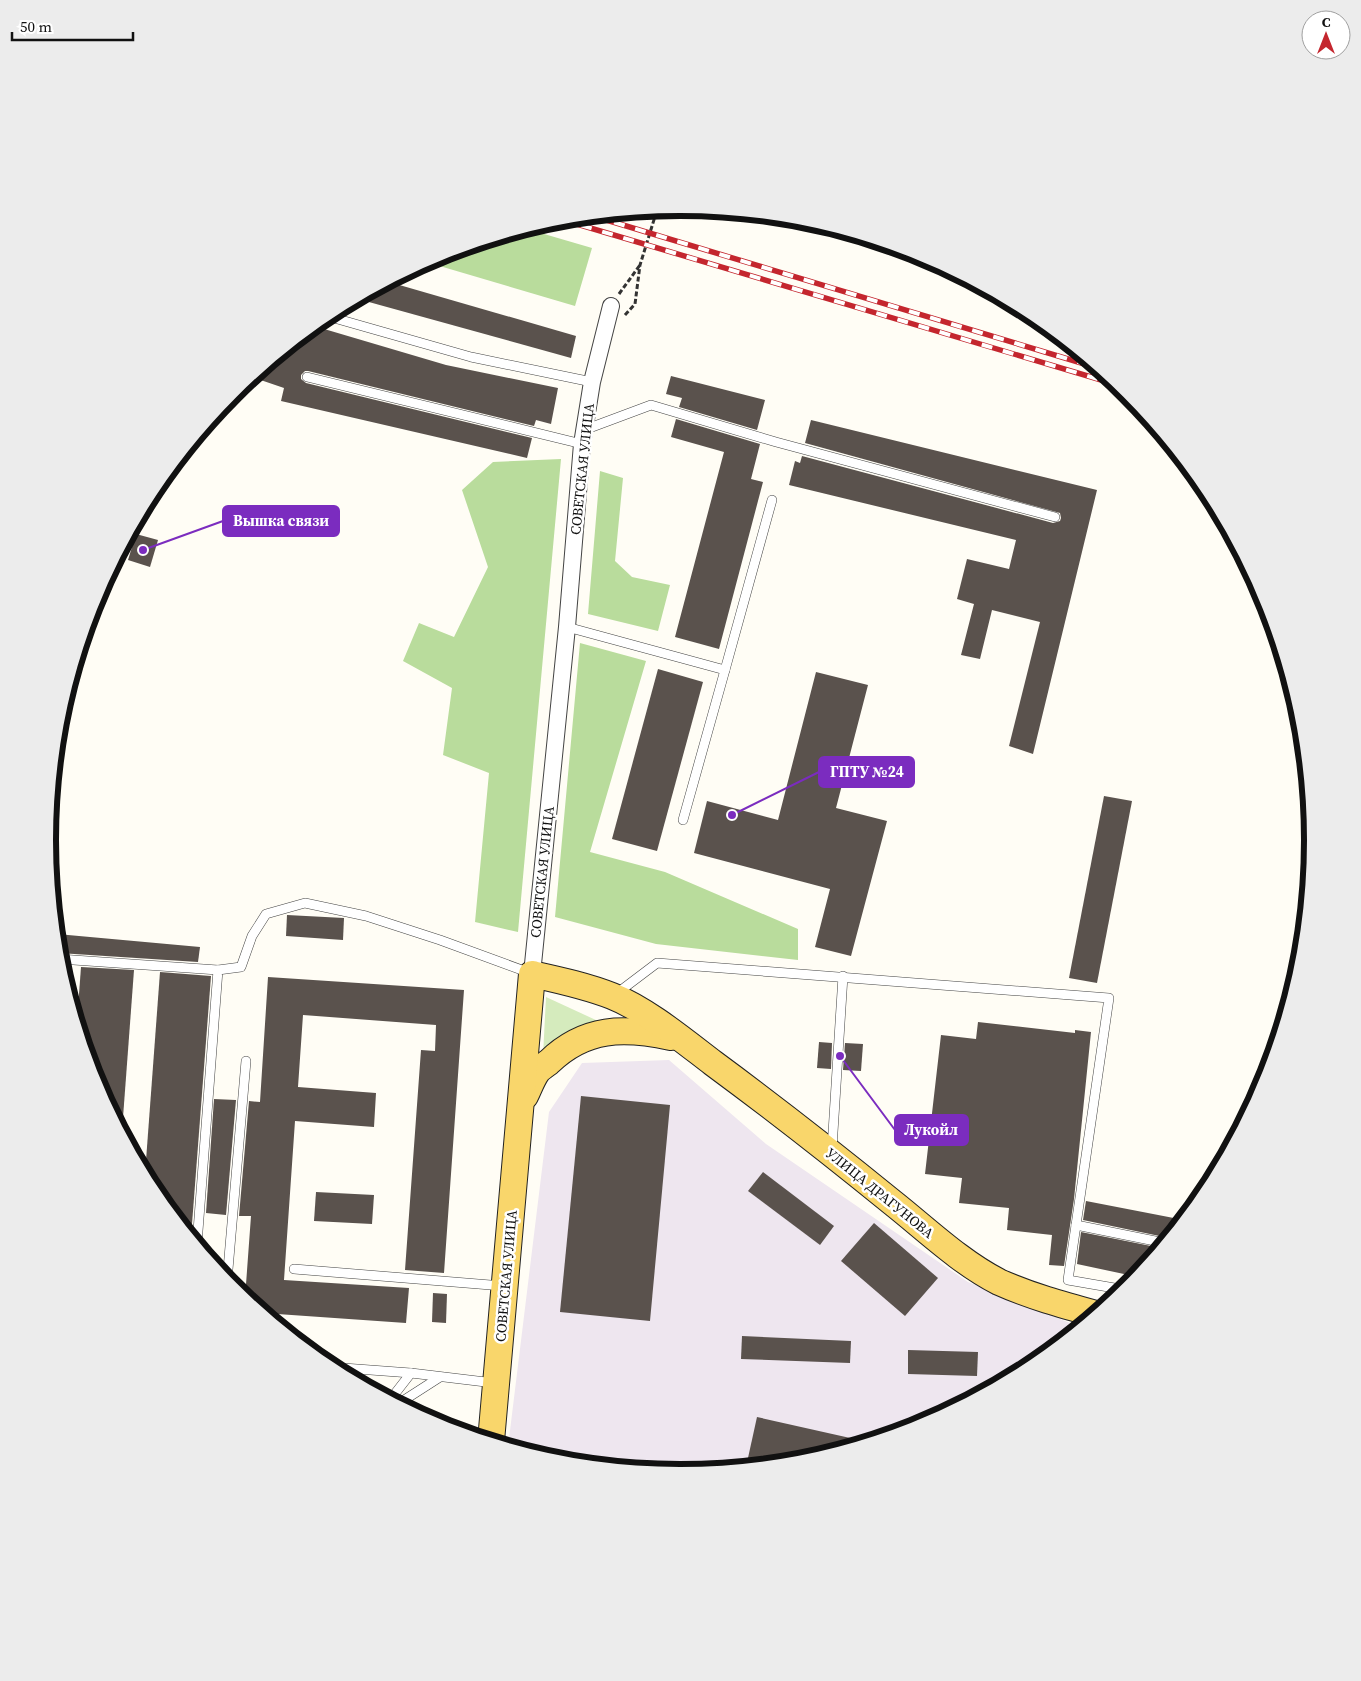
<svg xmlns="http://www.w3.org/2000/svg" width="1361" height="1681" viewBox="0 0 1361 1681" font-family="'Source Serif 4',serif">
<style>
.industrial{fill:#eee6ef}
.green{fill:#d5ebbd}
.forest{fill:#b9dc9c}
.building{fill:#5a524d}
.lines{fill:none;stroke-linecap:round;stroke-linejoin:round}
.service-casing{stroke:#444;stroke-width:10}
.minor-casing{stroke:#444;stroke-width:18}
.primary-casing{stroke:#222;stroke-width:28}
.path{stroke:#333;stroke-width:3;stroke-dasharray:5 2.5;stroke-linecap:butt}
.service{stroke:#fff;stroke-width:9}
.minor{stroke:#fff;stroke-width:16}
.primary{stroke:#f9d66b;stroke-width:26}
.rail-casing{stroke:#c4262e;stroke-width:5.5}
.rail{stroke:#fff;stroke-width:4;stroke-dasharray:11;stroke-linecap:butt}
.labels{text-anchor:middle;stroke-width:5;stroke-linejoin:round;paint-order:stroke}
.street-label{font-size:14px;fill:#111;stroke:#fff}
.rim{fill:none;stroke:#111;stroke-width:6}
.leader{fill:none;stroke:#7b2cbf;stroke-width:2}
.callout-dot{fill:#7b2cbf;stroke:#fff;stroke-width:2}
.callout{fill:#7b2cbf;stroke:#7b2cbf;stroke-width:2}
.callout-label{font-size:15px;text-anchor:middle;font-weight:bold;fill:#fff}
</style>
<rect width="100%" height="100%" fill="#fffdf5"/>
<!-- industrial -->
<path class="industrial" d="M669,1060l97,84 202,138 112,45 -48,40 -110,58 -118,36 -124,12 -123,-12 -49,-14 41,-335 33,-49z"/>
<!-- green -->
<path class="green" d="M546,997l65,30 -68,29z"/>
<!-- forest -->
<g class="forest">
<path d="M527,229l65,19 -17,58 -149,-44 13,-6z"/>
<path d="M561,459l-43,473 -43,-10 14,-149 -46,-18 9,-67 -49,-27 16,-38 35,14 34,-70 -26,-77 31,-28z"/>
<path d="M600,471l23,7 -8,83 17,16 38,8 -12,46 -70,-17z"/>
<path d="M580,643l66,18 -56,191 75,20 133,57v31l-142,-16 -101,-27z"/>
</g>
<!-- building -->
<g class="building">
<path d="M389,282l187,54 -5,22 -213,-59z"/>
<path d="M314,326l132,39 112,23 -7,36 -15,-4 -2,6 -226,-55h-3l-4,4v4l5,4 226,55 -5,20 -246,-57 3,-13 -32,-11z"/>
<path d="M671,376l94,24 -8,30 -78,-23 3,-9 -16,-4z"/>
<path d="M676,419l84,25 -9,35 12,3 -44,167 -44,-12 49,-185 -53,-15z"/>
<path d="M811,420l286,70 -64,264 -24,-8 31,-124 -48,-12 -12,49 -19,-4 13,-51 -17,-5 10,-40 42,10 7,-29 -227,-55 6,-24 5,2 2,-7 251,67 7,-2 1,-3 -1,-5 -255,-70z"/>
<path d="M136,534l22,6 -8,27 -22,-7z"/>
<path d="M658,669l45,13 -46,169 -45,-12z"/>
<path d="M816,672l52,13 -32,123 51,13 -36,135 -36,-9 15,-58 -136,-36 13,-52 71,19z"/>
<path d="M1104,796l28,5 -35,182 -28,-5z"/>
<path d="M287,915l57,3 -1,22 -57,-4z"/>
<path d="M57,934l143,13 -2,15 -139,-9z"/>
<path d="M81,967l53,3 -12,161 -26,-49 -19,-61z"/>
<path d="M160,972l51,4 -20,261 -37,-45 -9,-18z"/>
<path d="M268,977l196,13 -20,283 -39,-3 16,-220 14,1 1,-26 -133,-10 -5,72 78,6 -2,34 -79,-6 -11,159 125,8 -3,35 -143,-10 -18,-15 6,-82h-12l10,-115 11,1z"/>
<path d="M978,1022l97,11v-3l16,2 -17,167 -10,67 -15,-1 3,-30 -45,-5 2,-22 -50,-5 3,-25 -37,-4 16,-139 35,4z"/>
<path d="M819,1042l13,1 -1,26 -14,-1z"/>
<path d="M845,1043l18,1 -2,27 -18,-1z"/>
<path d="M581,1096l89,9 -20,216 -90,-9z"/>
<path d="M214,1099l22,1 -10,115 -20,-2z"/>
<path d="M763,1172l71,54 -14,19 -72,-54z"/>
<path d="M316,1192l58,3 -2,29 -58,-3z"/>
<path d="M1086,1201l98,19 -15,18 -86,-18z"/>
<path d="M874,1223l64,55 -33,38 -64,-55z"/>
<path d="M1081,1232l80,16 -23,29 -61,-13z"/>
<path d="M433,1293l14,1 -1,29 -14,-1z"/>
<path d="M742,1336l109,5 -1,22 -109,-4z"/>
<path d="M908,1350l70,2 -1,24 -69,-2z"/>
<path d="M757,1417l111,25 -64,19 -58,6z"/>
</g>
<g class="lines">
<!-- service casing -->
<g class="service-casing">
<g id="service">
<path d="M327,316l144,41 121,25"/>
<path d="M307,377l275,67"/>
<path d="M584,430l67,-25 125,37 279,75"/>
<path d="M567,627l158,43 47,-170"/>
<path d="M683,820l42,-150"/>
<path d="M59,959l159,11"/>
<path d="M616,994l41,-31 452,35 -41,282 58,10"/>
<path d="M832,1148l11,-172"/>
<path d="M1076,1225l89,18"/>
<path d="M197,1244l21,-274 23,-3 11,-31 14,-22 39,-11 61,13 74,24 90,33"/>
<path d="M294,1269l209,17"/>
<path d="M227,1281l19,-220"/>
<path d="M330,1367l81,6 83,10"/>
<path d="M390,1400l21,-27"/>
<path d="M398,1404l42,-27"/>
</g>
</g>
<!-- minor casing -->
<g class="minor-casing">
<path id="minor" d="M532,974l35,-347 15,-183 10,-62 19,-76"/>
</g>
<!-- primary casing -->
<g class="primary-casing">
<g id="primary">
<path d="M525,1096c4,-8 7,-17 12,-24 3,-4 8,-7 12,-10 36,-35 75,-35 122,-25"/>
<path d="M491,1441l41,-467c27,6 55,12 80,22 35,14 72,45 101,67 61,45 121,92 180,140 34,27 67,59 106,79 31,14 64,23 97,32"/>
</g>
</g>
<!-- path -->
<g class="path">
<path d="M619,294l21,-29"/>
<path d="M625,315l10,-11 5,-39 17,-55"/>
</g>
<!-- service -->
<use href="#service" class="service"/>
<!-- minor -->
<use href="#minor" class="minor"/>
<!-- primary -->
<use href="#primary" class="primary"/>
<!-- rail casing -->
<g class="rail-casing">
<g id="rail">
<path d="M593,216l505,152"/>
<path d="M560,219l558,166"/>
</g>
</g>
<!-- rail -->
<use href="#rail" class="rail"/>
</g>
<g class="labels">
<!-- street labels -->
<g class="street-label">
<text transform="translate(582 469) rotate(-84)" y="5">СОВЕТСКАЯ УЛИЦА</text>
<text transform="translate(542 872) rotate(-84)" y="5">СОВЕТСКАЯ УЛИЦА</text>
<text transform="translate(880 1193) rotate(39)" y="5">УЛИЦА ДРАГУНОВА</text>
<text transform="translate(506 1276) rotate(-85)" y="5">СОВЕТСКАЯ УЛИЦА</text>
</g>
</g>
<!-- crop -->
<path d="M0 0H1361V1681H0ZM56 840a624 624 0 1 1 1248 0a624 624 0 1 1-1248 0Z" fill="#ececec" fill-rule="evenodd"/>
<path class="rim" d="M56 840a624 624 0 1 1 1248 0a624 624 0 1 1-1248 0Z"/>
<!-- callouts -->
<path class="leader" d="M143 550L223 521M732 815L819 772M840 1056L895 1130"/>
<g class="callout-dot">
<circle cx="143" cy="550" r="5"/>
<circle cx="732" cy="815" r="5"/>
<circle cx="840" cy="1056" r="5"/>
</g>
<g class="callout">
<rect x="223" y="506" width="116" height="30" rx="5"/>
<rect x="819" y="757" width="95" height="30" rx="5"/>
<rect x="895" y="1115" width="73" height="30" rx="5"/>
</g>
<g class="callout-label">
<text x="281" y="526">Вышка связи</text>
<text x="867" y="777">ГПТУ №24</text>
<text x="931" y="1135">Лукойл</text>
</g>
<!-- north arrow -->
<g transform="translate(1326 35)"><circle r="24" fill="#ffffff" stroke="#a0a0a0"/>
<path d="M0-4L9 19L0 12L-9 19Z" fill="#c4262e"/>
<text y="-8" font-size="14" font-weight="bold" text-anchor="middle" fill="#111111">С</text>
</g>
<!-- scale -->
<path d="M12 32v8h121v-8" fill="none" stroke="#111111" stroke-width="2.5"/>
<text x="20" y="32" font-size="15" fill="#111111" stroke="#ffffff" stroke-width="4" paint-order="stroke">50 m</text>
</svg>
